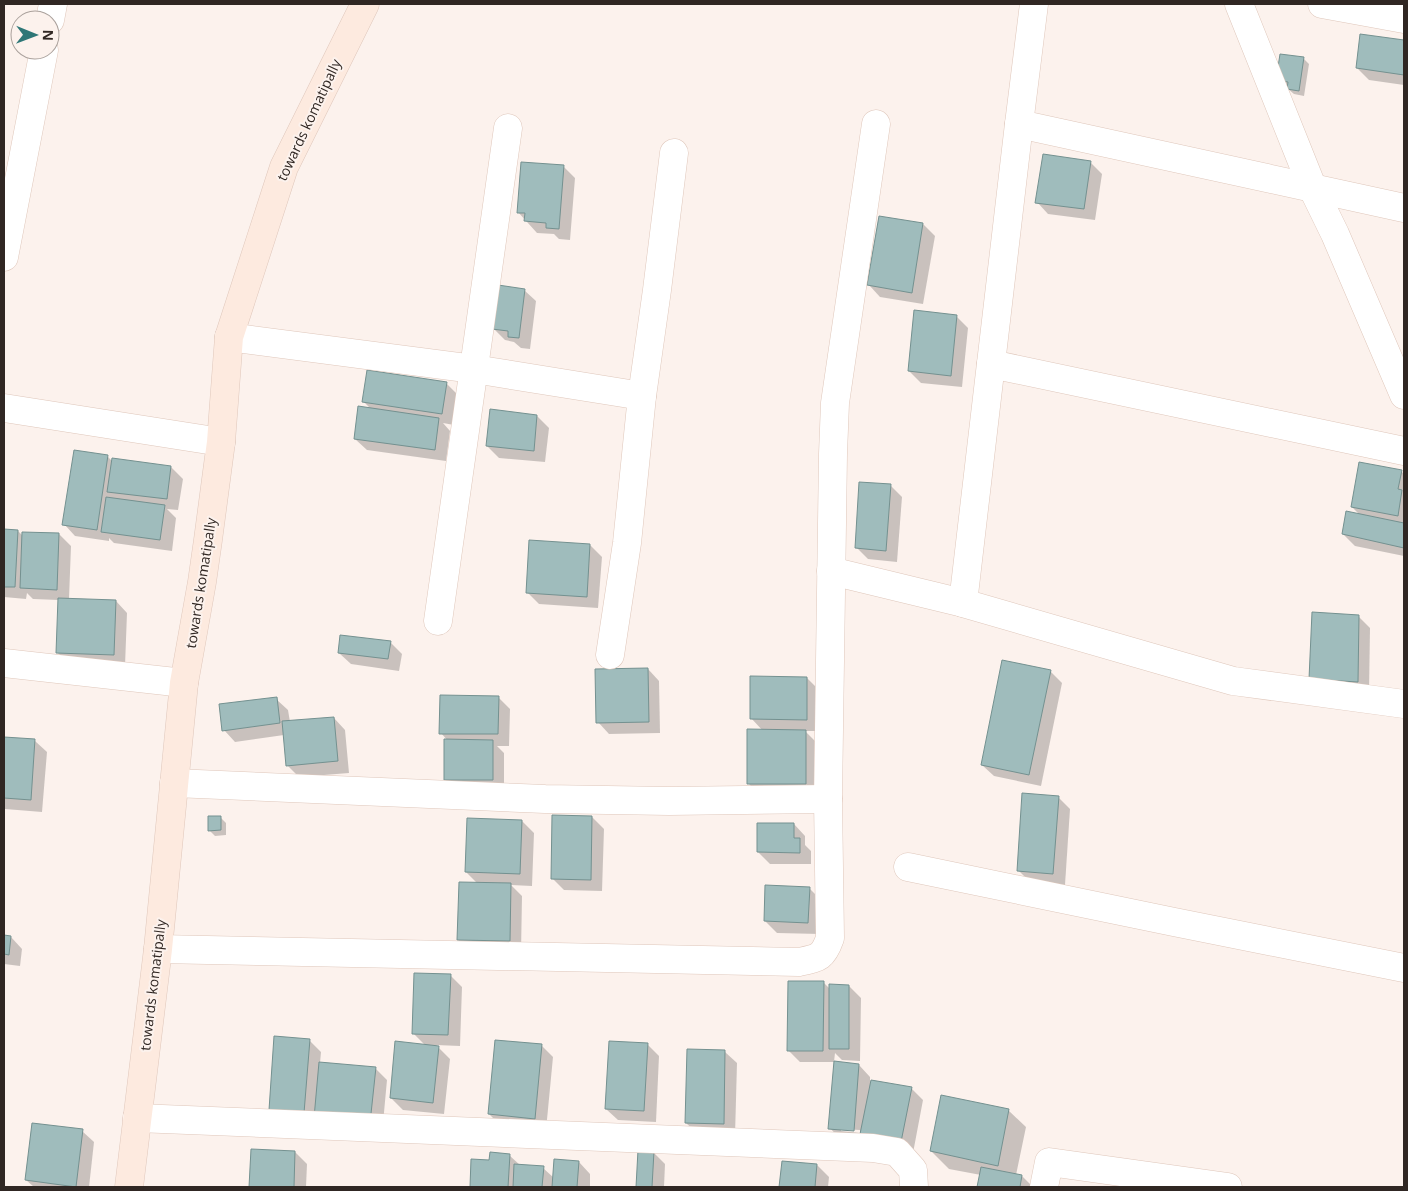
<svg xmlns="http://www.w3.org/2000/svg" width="1408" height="1191" viewBox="0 0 1408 1191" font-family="'Open Sans',sans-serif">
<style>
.shadow{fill:#0003;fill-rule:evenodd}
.building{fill:#9fbcbc;stroke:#749190}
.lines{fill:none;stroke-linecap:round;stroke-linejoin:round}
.street-casing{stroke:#dfc7bb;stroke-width:29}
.secondary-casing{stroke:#dfc7bb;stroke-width:29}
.street{stroke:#fff;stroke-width:28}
.secondary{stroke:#fdeadf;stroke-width:28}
.labels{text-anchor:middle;stroke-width:4;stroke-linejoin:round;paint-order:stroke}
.street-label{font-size:14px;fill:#302723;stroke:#fcf2ed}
</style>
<rect width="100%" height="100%" fill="#fcf2ed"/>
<!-- shadow -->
<g class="shadow">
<path d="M1361,35l43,6v44l-35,-5 -12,-12z"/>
<path d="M1281,55l22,3 6,6 -5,32 -10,-2 -6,-5v-3h-5z"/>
<path d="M1090,162l12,12 -7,46 -47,-6 -11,-12z"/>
<path d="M563,166l12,12 -5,62 -11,-1 -5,-5 -17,-1 -19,-21z"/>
<path d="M880,217l43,7 12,12 -12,68 -43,-7 -11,-12z"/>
<path d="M524,290l12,11 -6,48 -9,-1 -7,-6 -9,-2 -11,-11z"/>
<path d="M956,316l12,12 -6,59 -41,-4 -12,-12z"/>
<path d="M446,383l12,12 -4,30 -11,-2 7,8 -4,30 -79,-11 -12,-11 16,-30 -7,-7z"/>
<path d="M537,416l12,12 -4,34 -46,-4 -12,-12z"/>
<path d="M75,452l33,5 4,4 59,6 12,12 -5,31 -11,-1 9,9 -4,33 -58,-8 -5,-5v3l-34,-5 -11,-12z"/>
<path d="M1401,471l3,3v82l-49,-10 -12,-12 17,-19 -8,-8z"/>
<path d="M891,486l11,11 -5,65 -29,-3 -12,-12z"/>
<path d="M4,531h14l5,5 36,-2 12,12 -2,53 47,2 11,12 -2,53 -56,-2 -12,-12 2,-52 -26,-1 -6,-6 -1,6 -22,-2z"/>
<path d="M590,545l12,12 -4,51 -59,-4 -12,-12z"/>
<path d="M1358,616l12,12 -1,65 -47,-3z"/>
<path d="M390,642l12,12 -3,17 -48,-7 -12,-11z"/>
<path d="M648,669l11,12 1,52 -51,1 -11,-12z"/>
<path d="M1050,671l12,12 -21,103 -47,-10 -12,-11z"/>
<path d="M807,678l12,12 -1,41h-13l12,12v52h-57l-12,-12 15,-52 -12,-13z"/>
<path d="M498,697l12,12 -1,37h-12l7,7v39l-47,-1 -12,-11 3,-39 -7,-8z"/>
<path d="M276,699l12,11 2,12 44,-4 11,12 4,43 -50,4 -12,-12 -3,-30 -49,7 -11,-12z"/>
<path d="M4,738l31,3 12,11 -5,60 -37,-3 -1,-2z"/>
<path d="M1058,797l12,12 -5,76 -35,-3 -12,-12z"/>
<path d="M220,817l6,6v12l-11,1 -6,-6z"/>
<path d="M592,817l12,12 -2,62 -38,-1 -12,-12z"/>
<path d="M522,821l12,12 -2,53 -21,-1 11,11 -1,57 -51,-2 -12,-11 20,-56 -12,-12z"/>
<path d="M794,824l11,12v9l6,6v13h-41l-12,-12z"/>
<path d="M809,888l12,12 -1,34 -43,-1 -12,-12z"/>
<path d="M4,936l7,1 11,12 -2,17 -16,-2z"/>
<path d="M450,975l12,12 -2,59 -24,-1 14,14 -6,55 -41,-4 -12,-12 35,-52 -13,-13z"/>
<path d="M823,982l8,8 18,-4 12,12 -1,63 -18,-1 -7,-7 -1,9h-34l-12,-12z"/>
<path d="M309,1040l12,12 -1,11 55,5 12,12 -5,54 -100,-13z"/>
<path d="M647,1044l12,12 -3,66 -38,-2 -12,-11z"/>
<path d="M541,1045l12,12 -7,73 -45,-4 -12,-12z"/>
<path d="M725,1052l12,11 -2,73 -37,-2 -12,-11z"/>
<path d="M859,1065l11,12v4l42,8 11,11 -10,53 -72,-13 -11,-12zM841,1129l19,1v3l-19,-2z"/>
<path d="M1008,1110l18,17 -10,48 6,1 11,11h-54l2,-12 -32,-6 -18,-18z"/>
<path d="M82,1131l12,11 -5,45h-55l-8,-7z"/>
<path d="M252,1150l43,2 12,12 -1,23h-56z"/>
<path d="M639,1151l14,1 12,12 -1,23h-27z"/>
<path d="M509,1155l12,11 22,2 11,10 25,-16 11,12v13h-119l1,-26 18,1z"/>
<path d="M783,1163l34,2 12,12 -1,10h-47z"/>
</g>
<!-- building -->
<g class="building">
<path d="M1360,34l44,6v35l-48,-7z"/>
<path d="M1280,54l24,3 -5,34 -12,-2 1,-7 -12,-2z"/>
<path d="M1043,154l48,7 -7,48 -49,-6z"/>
<path d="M521,162l43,3 -5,64 -13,-1v-5l-22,-2 1,-8h-8z"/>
<path d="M879,216l44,7 -11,70 -45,-8z"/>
<path d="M498,285l27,4 -6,49 -11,-1v-6l-16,-2z"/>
<path d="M914,310l43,5 -6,61 -43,-5z"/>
<path d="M367,370l80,12 -5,32 -80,-12z"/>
<path d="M358,406l81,12 -4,32 -81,-11z"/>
<path d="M490,409l47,6 -3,36 -48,-5z"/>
<path d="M74,450l34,5 -11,75 -35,-5z"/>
<path d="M112,458l59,8 -4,33 -60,-7z"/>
<path d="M1359,462l43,8 -4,19 4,1 -4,26 -47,-9z"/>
<path d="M859,482l32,2 -5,67 -31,-3z"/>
<path d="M106,497l59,8 -5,35 -59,-8z"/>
<path d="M1346,511l58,12v25l-62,-14z"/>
<path d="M4,529l14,1 -3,57h-11z"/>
<path d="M22,532l37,1 -2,57 -37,-2z"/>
<path d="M529,540l61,4 -3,53 -61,-4z"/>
<path d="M58,598l58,2 -2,55 -58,-2z"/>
<path d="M1312,612l47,3 -1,67 -49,-3z"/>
<path d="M340,635l51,6 -3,18 -50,-6z"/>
<path d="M1002,660l49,10 -22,105 -48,-10z"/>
<path d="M648,668l1,54 -53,1 -1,-54z"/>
<path d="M750,676l57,1v43l-57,-1z"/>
<path d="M440,695l59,1 -1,38h-59z"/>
<path d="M277,697l3,26 -58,8 -3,-27z"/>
<path d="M334,717l4,44 -52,5 -4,-45z"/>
<path d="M747,729l59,1v54h-59z"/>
<path d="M4,737l31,2 -4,61 -27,-2z"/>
<path d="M444,739l49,1v40h-49z"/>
<path d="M1022,793l37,3 -6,78 -36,-3z"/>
<path d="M552,815l40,1 -1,64 -40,-1z"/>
<path d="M208,816h13v14l-13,1z"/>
<path d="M467,818l55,2 -2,54 -55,-2z"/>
<path d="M757,823h37v15h6v15l-43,-1z"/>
<path d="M459,882l52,1 -1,58 -53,-1z"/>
<path d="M765,885l45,2 -2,36 -44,-2z"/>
<path d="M4,935l7,1 -2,19 -5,-1z"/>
<path d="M414,973l37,1 -3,61 -36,-1z"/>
<path d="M788,981h36l-1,70h-36z"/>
<path d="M829,984l20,1v64h-20z"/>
<path d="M274,1036l36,3 -6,74 -35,-3z"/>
<path d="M495,1040l47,4 -7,75 -47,-5z"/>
<path d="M395,1041l44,5 -6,57 -43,-5z"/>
<path d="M609,1041l39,2 -4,68 -39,-2z"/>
<path d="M687,1049l38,1 -1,74 -39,-1z"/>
<path d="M834,1061l25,3 -5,67 -26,-2z"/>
<path d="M319,1062l57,5 -6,56 -56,-5z"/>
<path d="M871,1080l41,7 -11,55 -41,-8z"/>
<path d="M941,1095l68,14 -11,57 -68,-15z"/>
<path d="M32,1123l51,6 -7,58 -51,-7z"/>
<path d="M251,1149l44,2 -1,36h-45z"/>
<path d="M638,1150l16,1 -2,36h-16z"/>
<path d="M490,1152l20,2 -2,33h-38l1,-28 18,1z"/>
<path d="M554,1159l25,2 -2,26h-25z"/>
<path d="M782,1161l35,3 -2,23h-36z"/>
<path d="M514,1164l30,2 -2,21h-29z"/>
<path d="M981,1167l41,8 -2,12h-43z"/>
</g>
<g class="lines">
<!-- street casing -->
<g class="street-casing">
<g id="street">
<path d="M1239,4l74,185 22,45 69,161"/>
<path d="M1322,4l82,15"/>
<path d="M50,20l3,-16"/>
<path d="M1019,124l385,84"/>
<path d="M4,257l40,-207"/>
<path d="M229,337l245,32 168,27 15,-106 17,-137"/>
<path d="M991,364l413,87"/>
<path d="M4,408l217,34"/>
<path d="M831,571l132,32 56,-479 15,-120"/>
<path d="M963,603l270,78 171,23"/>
<path d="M438,621l70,-493"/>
<path d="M610,655l17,-112 15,-147"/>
<path d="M4,663l180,20"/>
<path d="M174,783l371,16 124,2 159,-2"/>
<path d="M908,867l266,55 230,46"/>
<path d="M158,949l641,13c19,-4 24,-4 31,-24l-2,-139 5,-345 2,-51 41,-279"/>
<path d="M137,1118l736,30 24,4 16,18 1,17"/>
<path d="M1044,1187l5,-25 179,25"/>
</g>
</g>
<!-- secondary casing -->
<g class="secondary-casing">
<path id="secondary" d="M129,1187l29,-238 26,-266 18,-101 6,-42 13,-98 8,-105 55,-170 81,-163"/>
</g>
<!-- street -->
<use href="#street" class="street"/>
<!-- secondary -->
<use href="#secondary" class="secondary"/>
</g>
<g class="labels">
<!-- street labels -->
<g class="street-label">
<text transform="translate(309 120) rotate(-65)" y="5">towards komatipally</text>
<text transform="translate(201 583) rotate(-81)" y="5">towards komatipally</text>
<text transform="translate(153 985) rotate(-83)" y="5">towards komatipally</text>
</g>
</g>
<!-- border -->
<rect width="1408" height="1191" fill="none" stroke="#302723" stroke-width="10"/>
<!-- north arrow -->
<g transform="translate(35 35) rotate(91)"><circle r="24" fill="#fcf2ed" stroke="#aaa19c"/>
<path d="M0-4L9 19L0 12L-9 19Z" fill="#2e7777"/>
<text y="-8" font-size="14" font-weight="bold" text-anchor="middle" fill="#302723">N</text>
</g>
</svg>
